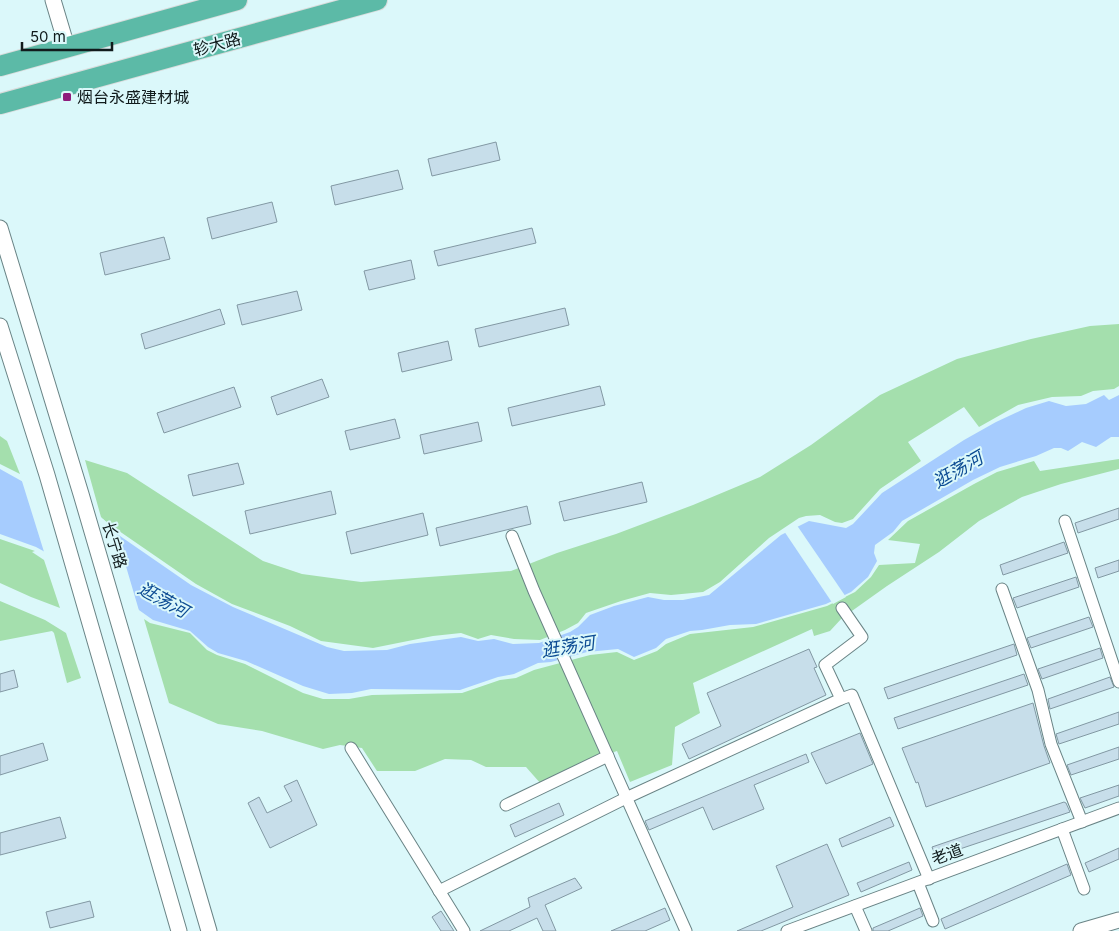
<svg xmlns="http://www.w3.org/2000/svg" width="1119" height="931" viewBox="0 0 1119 931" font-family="Inter,'Noto Sans SC',sans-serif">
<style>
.green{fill:#a4dfad}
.water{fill:#a6ccfe}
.pier{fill:#dbf8fa}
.building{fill:#c7deea;stroke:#8298a3}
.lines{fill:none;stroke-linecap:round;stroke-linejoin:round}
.minor-casing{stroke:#6a8486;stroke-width:13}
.tertiary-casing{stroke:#6a8486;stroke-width:17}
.trunk-casing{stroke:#d9dbdb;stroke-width:22}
.minor{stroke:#fff;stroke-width:11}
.tertiary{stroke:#fff;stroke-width:15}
.trunk{stroke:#5cbaa7;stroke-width:20}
.poi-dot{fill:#8f1c7c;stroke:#dbf8fa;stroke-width:2}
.labels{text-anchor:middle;stroke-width:4;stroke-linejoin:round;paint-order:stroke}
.street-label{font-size:16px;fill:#111b1c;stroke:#dbf8fa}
.poi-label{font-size:16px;fill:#111b1c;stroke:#dbf8fa;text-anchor:start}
.water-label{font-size:18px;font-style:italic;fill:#0c4b93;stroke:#dbf8fa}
</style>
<rect width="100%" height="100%" fill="#dbf8fa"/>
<!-- green -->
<g class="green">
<path d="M1119,324v62l-5,3 -21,2 -12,5 -29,1 -34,8 -39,22 -15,-20 -56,35 13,19 -41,28 -27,30 -11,4 -7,-1 -15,-7 -14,1 -7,2 -30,20 -49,44 -17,10 -32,3 -21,-2 -29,8 -35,12 -8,10 -13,7 -25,10 -26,-1 -23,-4 -13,4 -17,-6 -28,3 -60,12 -52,-7 -31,-15 -58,-22 -36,-20 -90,-62 -5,-5 -2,-7 -14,-50 42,13 136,88 39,13 59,8 150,-11 46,-18 59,-19 77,-29 67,-28 51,-32 69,-50 77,-36 74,-20 59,-13z"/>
<path d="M0,436l7,5 13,33 -20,-10z"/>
<path d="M1119,459v10l-58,15 -39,13 -43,24 -40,31 -52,34 -45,32 -12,13 -16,5 -2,-7 -119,54 7,30 -25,14 -3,38 -42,17 -13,-31 -18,6 -58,27 -15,-17h-40l-15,-7 -26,-1 -30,12h-38l-15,-23 -22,-3 -17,4 -61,-18 -44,-7 -49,-21 -25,-84 6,4 40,10 17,17 10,5 28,9 58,29 20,6h26l23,-4 90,-2 38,-13 16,-2 18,-8 56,-15 27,-3 17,8 23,-9 9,-7 24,-10 63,-7 74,-21 28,-14 16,-15 8,-12 36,-2 5,-19 -32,-4 20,-19 66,-37 23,-12 37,-11 6,10z"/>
<path d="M0,539l35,12 -3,1 12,8 16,48 -29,-11 -31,-14z"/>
<path d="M0,601l45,19 21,13 15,45 -14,5 -13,-50 -2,-2 -52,10z"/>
</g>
<!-- water -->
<path class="water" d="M1104,395l5,5 10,-5v42h-8l-15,10 -14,-5 -14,9 -7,-3h-7l-18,8 -36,11 -27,13 -71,41 -9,11 -18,13 -1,8 3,8 -9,16 -17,15 -25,12 -70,20 -26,1 -28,5 -12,1 -24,8 -10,9 -22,9 -16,-8 -31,3 -36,10 -13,1 -24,11 -16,3 -38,13 -89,-1 -19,4 -23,1 -26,-8 -57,-25 -28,-8 -10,-6 -18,-16 -37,-11 -24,-17 -75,-46 -18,-10 -36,-13v-65l70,39 32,14 18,14 71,49 42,22 94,40 17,4 43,-1 23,-6 51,-7 17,4 16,-2 19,5 26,-1 31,-11 8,-5 12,-12 24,-9 34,-9 16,3h19l26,-5 72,-60 28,-14 37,7 7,-4 29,-31 82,-53 32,-18 30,-14 23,-7 17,5 20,-2z"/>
<!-- pier -->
<g class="pier">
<path d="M21,478l50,28 32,13 12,10 25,85 -46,-30 -49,-29z"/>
<path d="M796,524l50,73 -13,7 -49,-73z"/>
</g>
<!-- building -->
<g class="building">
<path d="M496,142l4,18 -68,16 -4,-17z"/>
<path d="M398,170l5,19 -68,16 -4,-19z"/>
<path d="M272,202l5,20 -65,17 -5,-21z"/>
<path d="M532,228l4,15 -98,23 -4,-15z"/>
<path d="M164,237l6,22 -65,16 -5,-22z"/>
<path d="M411,260l4,19 -46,11 -5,-19z"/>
<path d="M297,291l5,19 -60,15 -5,-20z"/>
<path d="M565,308l4,17 -90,22 -4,-18z"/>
<path d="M220,309l5,15 -80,25 -4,-15z"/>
<path d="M448,341l4,19 -50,12 -4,-19z"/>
<path d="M322,379l7,18 -52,18 -6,-18z"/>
<path d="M600,386l5,19 -93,21 -4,-18z"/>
<path d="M234,387l7,20 -77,26 -7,-20z"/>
<path d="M395,419l5,19 -50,12 -5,-19z"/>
<path d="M478,422l4,19 -58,13 -4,-19z"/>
<path d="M238,463l6,21 -51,12 -5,-21z"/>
<path d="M642,482l5,20 -83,19 -5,-19z"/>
<path d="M331,491l5,23 -86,20 -5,-23z"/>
<path d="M527,506l4,18 -91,22 -4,-18z"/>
<path d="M1119,508v11l-41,14 -3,-10z"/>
<path d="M423,513l5,22 -77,19 -5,-22z"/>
<path d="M1064,542l4,11 -65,22 -3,-10z"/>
<path d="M1119,560v11l-21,7 -3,-10z"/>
<path d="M1076,577l3,10 -62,21 -4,-10z"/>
<path d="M1089,617l4,10 -62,21 -4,-10z"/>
<path d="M1014,644l3,11 -129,44 -4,-11z"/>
<path d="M1100,648l3,10 -61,21 -4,-10z"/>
<path d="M809,649l8,18 -3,1 12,27 -137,64 -7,-15 39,-18 -14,-33z"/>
<path d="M14,670l4,17 -18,5v-18z"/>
<path d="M1024,674l4,11 -130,44 -4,-11z"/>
<path d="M1110,677l4,10 -64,22 -2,-10z"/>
<path d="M1033,703l11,43 6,17 -124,44 -8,-25 -2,1 -14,-35z"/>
<path d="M1119,712v12l-60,20 -3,-10z"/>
<path d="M860,733l13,31 -47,20 -15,-31z"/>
<path d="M43,743l5,17 -48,15v-19z"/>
<path d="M1119,747v12l-48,16 -4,-10z"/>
<path d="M806,754l3,8 -55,23 10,24 -51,21 -10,-23 -54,23 -4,-9z"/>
<path d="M297,780l20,45 -47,23 -22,-45 11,-6 8,16 25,-12 -8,-15z"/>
<path d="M1119,785v11l-34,12 -5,-10z"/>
<path d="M1064,802l2,1 4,9 -134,45 -4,-10z"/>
<path d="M559,803l5,12 -49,22 -5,-12z"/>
<path d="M60,817l6,21 -66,17v-22z"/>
<path d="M890,817l4,9 -52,21 -3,-8z"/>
<path d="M827,844l22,51 -88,36h-24l56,-24 -17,-41z"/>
<path d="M1119,848v11l-30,13 -4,-9z"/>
<path d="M909,862l3,8 -51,22 -4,-9z"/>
<path d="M1067,864l4,11 -126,54 -4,-10z"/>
<path d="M575,878l7,10 -37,17 11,26h-13l-6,-13 -28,13h-29l50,-24 -2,-9z"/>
<path d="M90,901l4,16 -44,11 -4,-16z"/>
<path d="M665,908l5,12 -25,11h-34z"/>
<path d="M920,908l3,8 -35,15h-15v-3z"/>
<path d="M441,911l13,20h-13l-9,-14z"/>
</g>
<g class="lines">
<!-- minor casing -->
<g class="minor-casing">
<g id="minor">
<path d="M1065,521l54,161"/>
<path d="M512,536l22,55 152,340"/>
<path d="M1002,589l36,101 13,54 31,78"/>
<path d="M841,699l11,-4 77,184"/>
<path d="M351,748l113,183"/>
<path d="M506,805l102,-49"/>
<path d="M1062,829l22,60"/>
<path d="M918,883l15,38"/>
<path d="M439,891l187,-93 215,-99 -16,-34 37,-28 -20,-29"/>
<path d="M855,906l11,25"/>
<path d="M787,931l332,-123"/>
</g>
</g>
<!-- tertiary casing -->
<g class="tertiary-casing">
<g id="tertiary">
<path d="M53,0l14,47"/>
<path d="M0,228l81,266 128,437"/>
<path d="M0,326l47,149 132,456"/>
<path d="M1081,931l38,-11"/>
</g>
</g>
<!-- trunk casing -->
<g class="trunk-casing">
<g id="trunk">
<path d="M0,66l237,-66"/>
<path d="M0,104l377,-104"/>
</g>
</g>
<!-- minor -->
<use href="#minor" class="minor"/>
<!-- tertiary -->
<use href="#tertiary" class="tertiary"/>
<!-- trunk -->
<use href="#trunk" class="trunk"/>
</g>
<!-- markers -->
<rect class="poi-dot" x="62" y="92" width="10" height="10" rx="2.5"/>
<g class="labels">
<!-- street labels -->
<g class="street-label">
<text transform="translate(217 44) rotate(-15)" y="6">轸大路</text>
<text transform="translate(115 545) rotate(73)" y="6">长宁路</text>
<text transform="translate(947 854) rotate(-20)" y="6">老道</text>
</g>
<!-- poi labels -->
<g class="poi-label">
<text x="77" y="103">烟台永盛建材城</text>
</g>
<!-- water labels -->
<g class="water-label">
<text transform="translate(958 470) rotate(-30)" y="6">逛荡河</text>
<text transform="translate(163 600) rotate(29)" y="6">逛荡河</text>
<text transform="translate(568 647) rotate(-9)" y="6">逛荡河</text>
</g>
</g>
<!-- scale -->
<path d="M22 42v8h90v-8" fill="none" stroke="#111b1c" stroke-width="2.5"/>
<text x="30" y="42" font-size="15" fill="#111b1c" stroke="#dbf8fa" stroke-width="4" paint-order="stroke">50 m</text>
</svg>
